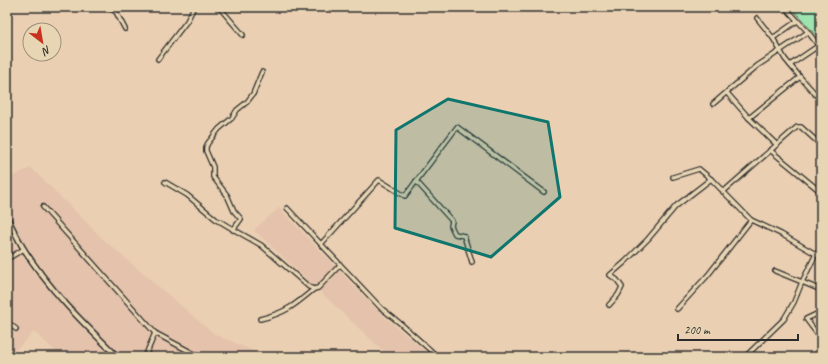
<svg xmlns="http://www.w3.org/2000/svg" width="828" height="364" viewBox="0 0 828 364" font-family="Caveat,sans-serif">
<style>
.built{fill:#e4c2ab}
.green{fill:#9ee4b1;stroke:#64886e}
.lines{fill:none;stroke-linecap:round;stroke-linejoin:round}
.minor-casing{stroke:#2b2b2b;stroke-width:6}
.tertiary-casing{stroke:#2b2b2b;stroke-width:7}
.minor{stroke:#e8d5b3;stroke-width:3.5}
.tertiary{stroke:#e8d5b3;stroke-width:4}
.marked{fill:#0f766e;fill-opacity:0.2;stroke:#0f766e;stroke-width:3;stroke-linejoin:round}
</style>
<rect width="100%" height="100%" fill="#eacfb2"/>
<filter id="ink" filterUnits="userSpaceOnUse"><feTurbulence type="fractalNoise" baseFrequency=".025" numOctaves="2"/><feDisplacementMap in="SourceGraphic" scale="8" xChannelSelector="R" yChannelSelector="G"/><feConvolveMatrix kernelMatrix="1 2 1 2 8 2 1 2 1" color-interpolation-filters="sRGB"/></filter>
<g filter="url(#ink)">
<!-- built -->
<g class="built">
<path d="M31,168l74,73 109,93 53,23h-145l-60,-60 -38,-55 -17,-34v-29z"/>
<path d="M279,208l101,105 52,44h-42l-136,-127z"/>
<path d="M7,227l8,18 21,30 39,45 36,37h-49l-28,-25 -24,23 -3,-2z"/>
</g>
<!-- green -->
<path class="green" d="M791,7h30v34z"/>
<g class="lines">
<!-- minor casing -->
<g class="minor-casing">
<g id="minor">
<path d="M107,7l9,5 9,17"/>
<path d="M219,7l24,28"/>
<path d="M785,7l23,25 13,17"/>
<path d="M757,18l16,20 12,21 15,18 21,23"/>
<path d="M773,38l24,-17"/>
<path d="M158,59l29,-38 7,-14"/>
<path d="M790,65l28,-19"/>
<path d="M727,93l22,25 27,26"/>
<path d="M815,94l6,-5"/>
<path d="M713,104l44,-38 51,-34"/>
<path d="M749,118l51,-41"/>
<path d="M770,150l51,42"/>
<path d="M673,177l26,-8 12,10"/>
<path d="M416,181l36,40 -1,5 4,8 9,2 8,26"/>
<path d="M165,182l22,13 31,26 3,1 10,6 30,17 48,42 5,2 4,-1 22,-23"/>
<path d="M723,192l74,-65h4l20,18"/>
<path d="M43,207l112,126 45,24"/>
<path d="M287,208l94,100 20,16 37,33"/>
<path d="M233,230l8,-11 -7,-8 -7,-16 -14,-18v-10l-7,-16v-4l2,-4 11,-14 13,-11 5,-8 10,-8 6,-8 9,-22"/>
<path d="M321,244l58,-64 26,16 52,-69 87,65"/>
<path d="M7,259l17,-10"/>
<path d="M775,271l27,11 14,-28"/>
<path d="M609,305l9,-10 4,-8 -5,-7 -7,-5 15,-13 23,-23 28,-33 35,-27 40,41"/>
<path d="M677,309l31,-34 43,-55 30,14 40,23"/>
<path d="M821,312l-15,7 15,20"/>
<path d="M260,319c25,-6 34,-13 54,-30"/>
<path d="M7,322l9,7"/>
<path d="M145,357l10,-24"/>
<path d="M745,357l39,-38 10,-17 8,-20 19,8"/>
<path d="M813,357l8,-6"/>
</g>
</g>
<!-- tertiary casing -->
<g class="tertiary-casing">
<path id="tertiary" d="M7,216c4,11 10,20 15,30 26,43 61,77 96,111"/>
</g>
<!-- minor -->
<use href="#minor" class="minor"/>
<!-- tertiary -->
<use href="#tertiary" class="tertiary"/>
</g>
</g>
<!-- marked area -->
<path class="marked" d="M448,99l100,23 12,75 -69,60 -96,-29 1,-98z"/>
<!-- margin -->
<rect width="828" height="364" fill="none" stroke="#e8d5b3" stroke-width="24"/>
<rect x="12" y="12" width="804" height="340" fill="none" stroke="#2b2b2b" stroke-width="1.5" filter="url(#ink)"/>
<!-- north arrow -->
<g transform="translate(42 42) rotate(149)"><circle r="19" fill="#e8d5b3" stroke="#9c917d"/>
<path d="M0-3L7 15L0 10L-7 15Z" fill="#c8321e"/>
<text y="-6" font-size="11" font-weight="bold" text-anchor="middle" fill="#2b2b2b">N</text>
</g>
<!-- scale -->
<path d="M678 334v6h120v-6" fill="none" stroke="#2b2b2b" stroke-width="2"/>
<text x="684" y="334" font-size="12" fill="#2b2b2b" stroke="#e8d5b3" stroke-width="3" paint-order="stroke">200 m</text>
</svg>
